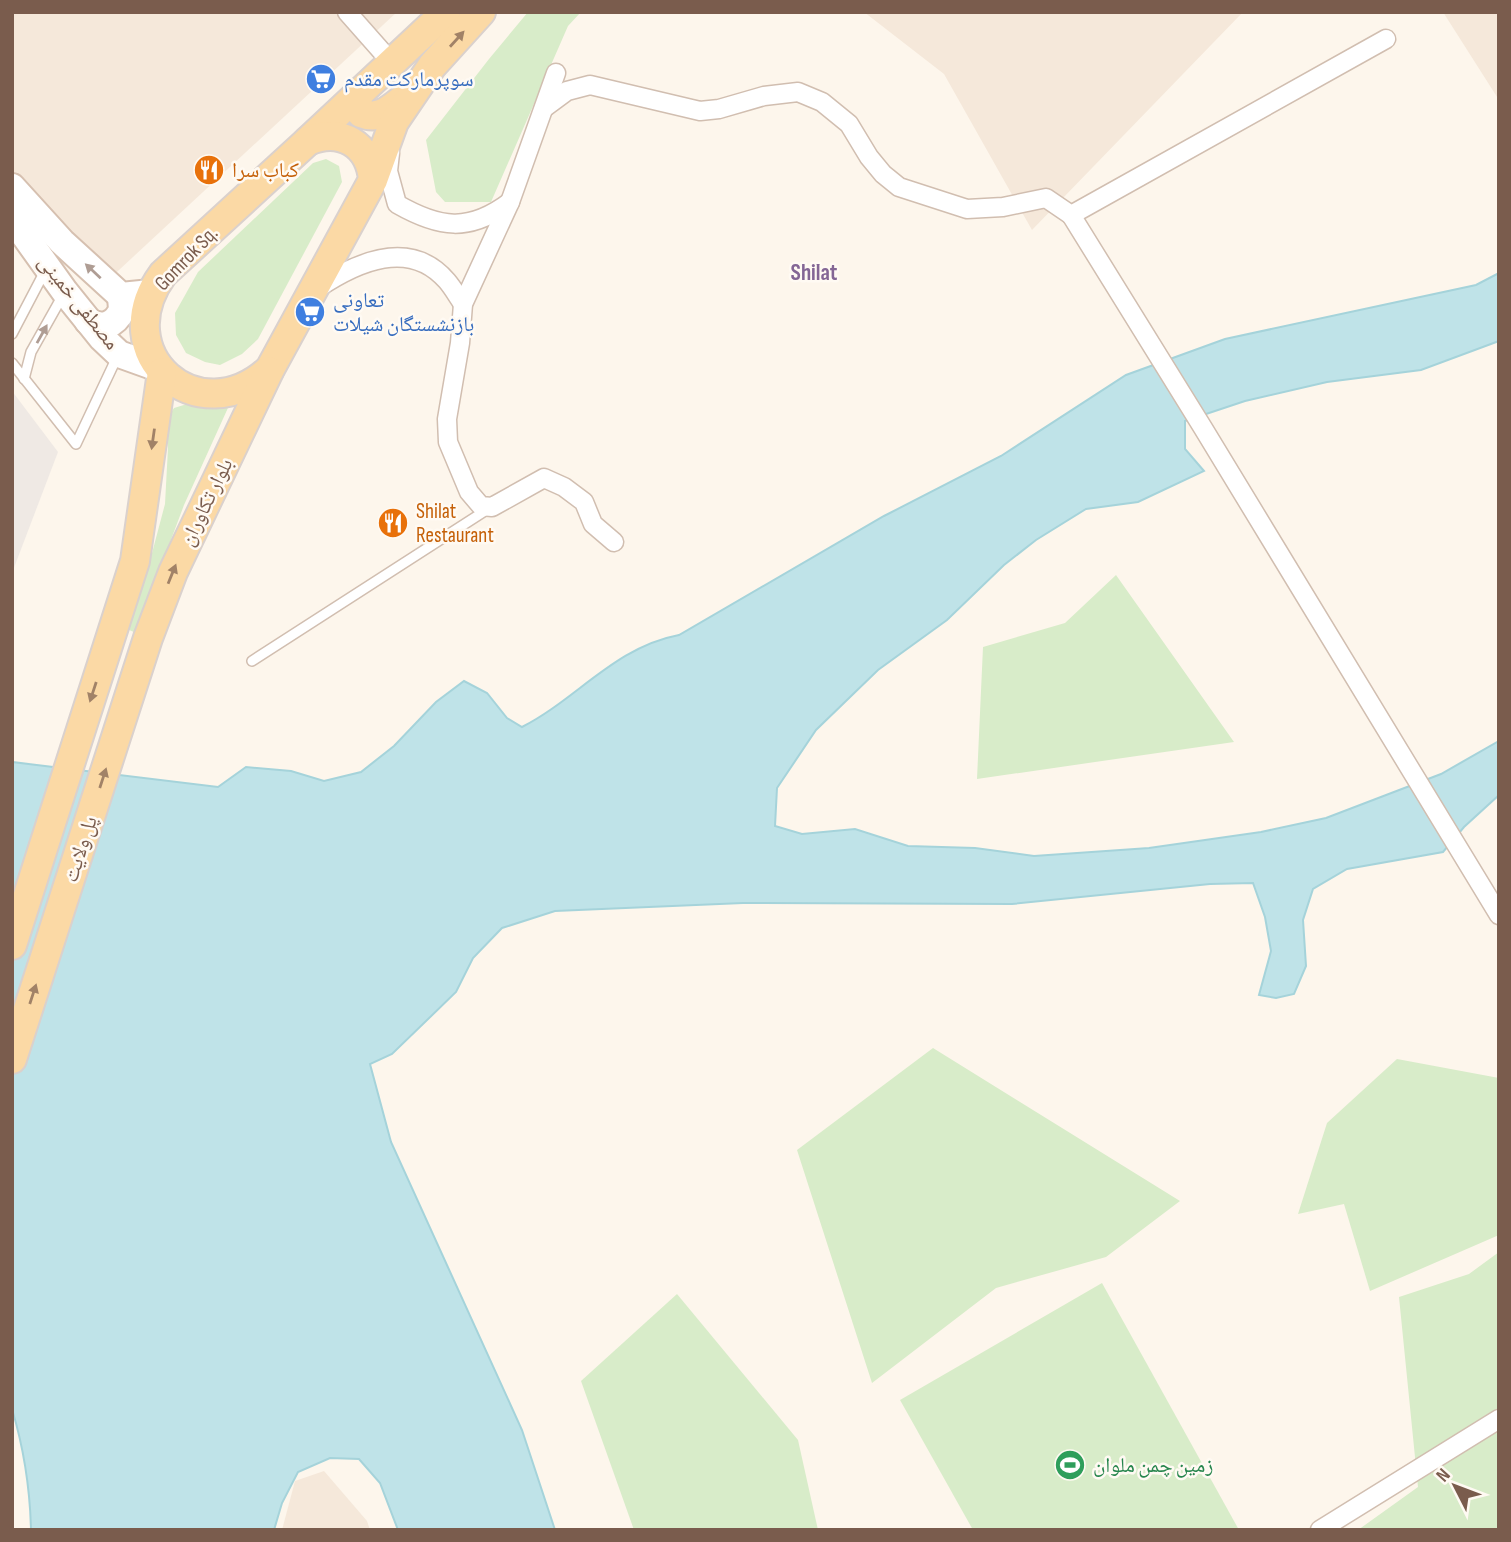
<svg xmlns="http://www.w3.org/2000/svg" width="1511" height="1542" viewBox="0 0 1511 1542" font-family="'Sofia Sans Condensed','Noto Naskh Arabic',sans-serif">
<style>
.residential{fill:#f5e8da}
.industrial{fill:#efe9e4}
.green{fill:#d8ecc9}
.water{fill:#bfe3e8;stroke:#a5d3da;stroke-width:2}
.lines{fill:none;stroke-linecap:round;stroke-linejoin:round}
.service-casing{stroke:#d1beb0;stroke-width:12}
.minor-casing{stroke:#d1beb0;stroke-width:21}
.secondary-casing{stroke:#d6c0b0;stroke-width:30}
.primary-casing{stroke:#dad1cd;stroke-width:32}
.service{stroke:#fff;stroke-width:9}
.minor{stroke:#fff;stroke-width:18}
.secondary{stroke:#fff;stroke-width:26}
.primary{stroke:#fbd9a5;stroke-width:28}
.oneway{fill:#a18267}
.oneway2{fill:#af9d94}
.labels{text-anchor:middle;stroke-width:5;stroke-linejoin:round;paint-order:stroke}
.shop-label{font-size:21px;fill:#366cbe;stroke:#fffaf3;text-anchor:start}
.food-label{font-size:21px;fill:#c56008;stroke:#fffaf3;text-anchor:start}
.street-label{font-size:21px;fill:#7a5c4d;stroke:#fffaf3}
.leisure-label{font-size:21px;fill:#27864d;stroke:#fffaf3;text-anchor:start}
.neighbourhood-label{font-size:23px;font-weight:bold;fill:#846695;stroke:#fffaf3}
</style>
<rect width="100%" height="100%" fill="#fdf6ec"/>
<!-- residential -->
<g class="residential">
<path d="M12,12h385l-292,271 -93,-83z"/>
<path d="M864,12h379l-211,218 -88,-156z"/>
<path d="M1443,12h56v88z"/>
<path d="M324,1471l43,50 3,9h-88l13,-49z"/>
</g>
<!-- industrial -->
<path class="industrial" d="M12,391l46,61 -46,121z"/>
<!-- green -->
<g class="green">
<path d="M528,12h53l-13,14 -77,176h-46l-9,-10 -10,-52 63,-81z"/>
<path d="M326,159l13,7 3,16 -84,157 -16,15 -22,11 -15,-3 -19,-9 -10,-18 -1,-22 23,-41 115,-109z"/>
<path d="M232,399l-48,106 -48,128 -9,-4 20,-57 18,-68 3,-56 -3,-26 9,-14 23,-7z"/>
<path d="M1116,575l118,167 -257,37 6,-132 82,-24z"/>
<path d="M933,1048l247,153 -74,56 -110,31 -124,95 -75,-233z"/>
<path d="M1397,1059l102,19v157l-129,56 -26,-87 -46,10 29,-91z"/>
<path d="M1499,1252v278h-141l60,-43 -19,-190 70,-23z"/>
<path d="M1102,1283l137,247h-266l-73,-130z"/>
<path d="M677,1294l121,146 20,90h-184l-53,-149z"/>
</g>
<!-- water -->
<path class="water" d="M1499,273v68l-78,29 -94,12 -82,19 -60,20v28l19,22 -66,31 -52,7 -50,31 -32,25 -57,55 -69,50 -62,60 -39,58 -2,38 27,8 53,-5 53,17 67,2 59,8 115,-8 112,-16 65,-14 115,-44 58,-33v54l-35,32 -21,25 -96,17 -34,20 -10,31 3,46 -12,28 -18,4 -17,-3 12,-44 -6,-34 -12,-34 -43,1 -198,20 -269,-1 -188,8 -53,17 -29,30 -17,34 -64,62 -22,10 21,78 131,288 33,100h-157l-18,-47 -21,-24 -29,-1 -32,14 -16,31 -8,27h-243c-1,-42 -7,-81 -19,-121v-647l206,25 28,-20 45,4 33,10 37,-9 33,-26 42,-44 28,-21 23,12 20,25 15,9c55,-28 93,-80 157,-92l205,-119 117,-60 125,-81 99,-36 251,-54z"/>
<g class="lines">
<!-- service casing -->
<g class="service-casing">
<g id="service">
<path d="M12,334l33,-63"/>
<path d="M12,363l64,81 42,-89"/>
<path d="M24,379l7,-27 32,-57"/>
<path d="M252,661l236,-152"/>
</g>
</g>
<!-- minor casing -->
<g class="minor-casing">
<g id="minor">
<path d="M347,12l45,51"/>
<path d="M556,73l-46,129 -47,102 -3,39 -13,76 1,23 21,50 12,14 11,1 52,-29 20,9 20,15 9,22 21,18"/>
<path d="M544,108l23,-17 23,-6 110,26 19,-2 45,-13 34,-4 24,10 27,22 20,33 14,17 16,13 68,22 36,-2 43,-9 25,17 315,-176"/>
<path d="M390,153l-2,18 9,33c42,24 72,29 113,-2"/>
<path d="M1071,215l132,213 296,487"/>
<path d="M318,288c39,-26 92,-50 129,-7 6,7 11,16 16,23"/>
<path d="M1320,1530l179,-111"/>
</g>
</g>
<!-- secondary casing -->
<g class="secondary-casing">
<g id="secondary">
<path d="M12,187l50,55 59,54 30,-3"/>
<path d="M12,218l53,74 37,46 17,16 39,14"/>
<path d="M88,321c14,9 27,4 34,-11l-1,-14"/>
</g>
</g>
<!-- primary casing -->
<g class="primary-casing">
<g id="primary">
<path d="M358,96l-1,11 4,6c19,8 30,-5 45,-16"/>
<path d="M308,141l138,-129"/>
<path d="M373,180c-3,-36 -33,-53 -65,-39l-145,133c-58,79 35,162 107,95l103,-189 21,-58 38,-56 49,-54"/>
<path d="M12,945l123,-384 27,-189"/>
<path d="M12,1059l136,-421 25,-66 96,-201"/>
</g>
</g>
<!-- service -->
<use href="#service" class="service"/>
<!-- minor -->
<use href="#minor" class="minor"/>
<!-- secondary -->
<use href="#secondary" class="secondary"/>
<!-- primary -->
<use href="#primary" class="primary"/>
</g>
<!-- one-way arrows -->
<defs><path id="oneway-solid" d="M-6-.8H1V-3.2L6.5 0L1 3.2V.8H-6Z" transform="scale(1.75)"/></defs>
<g class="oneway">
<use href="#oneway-solid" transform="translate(457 39) rotate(-48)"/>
<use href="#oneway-solid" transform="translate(153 439) rotate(98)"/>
<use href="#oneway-solid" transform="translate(172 574) rotate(-68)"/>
<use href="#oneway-solid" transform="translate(93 692) rotate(108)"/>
<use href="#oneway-solid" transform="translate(103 778) rotate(-72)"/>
<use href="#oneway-solid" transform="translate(33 994) rotate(-72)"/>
</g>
<g class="oneway2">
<use href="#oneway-solid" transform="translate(93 271) rotate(-137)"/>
<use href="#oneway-solid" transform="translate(42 334) rotate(-61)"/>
</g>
<!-- icons -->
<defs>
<g id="supermarket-disc" transform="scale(1.575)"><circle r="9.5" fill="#3f7fe0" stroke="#fffaf3"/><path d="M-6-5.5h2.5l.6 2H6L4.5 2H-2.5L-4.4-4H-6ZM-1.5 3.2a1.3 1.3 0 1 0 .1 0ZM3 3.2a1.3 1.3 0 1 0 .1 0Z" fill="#fff"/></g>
<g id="restaurant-disc" transform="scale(1.575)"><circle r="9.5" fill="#e8710a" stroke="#fffaf3"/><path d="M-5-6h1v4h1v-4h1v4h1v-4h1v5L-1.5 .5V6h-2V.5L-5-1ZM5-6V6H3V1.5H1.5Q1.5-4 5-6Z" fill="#fff"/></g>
<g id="stadium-disc" transform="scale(1.575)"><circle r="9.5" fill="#2e9e5b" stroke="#fffaf3"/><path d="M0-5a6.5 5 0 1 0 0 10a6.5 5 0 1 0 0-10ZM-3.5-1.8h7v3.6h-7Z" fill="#fff"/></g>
</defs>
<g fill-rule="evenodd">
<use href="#supermarket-disc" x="321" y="79"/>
<use href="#restaurant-disc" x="209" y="170"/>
<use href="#supermarket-disc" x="310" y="312"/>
<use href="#restaurant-disc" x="393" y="523"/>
<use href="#stadium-disc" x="1070" y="1465"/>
</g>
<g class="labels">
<!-- shop labels -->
<g class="shop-label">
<text x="344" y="86">سوپرمارکت مقدم</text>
<text x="333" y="307">تعاونی<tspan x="333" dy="24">بازنشستگان شیلات</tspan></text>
</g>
<!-- food labels -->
<g class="food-label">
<text x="232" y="177">کباب سرا</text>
<text x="416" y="518">Shilat<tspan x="416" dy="24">Restaurant</tspan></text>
</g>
<!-- street labels -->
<g class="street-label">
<text transform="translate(186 258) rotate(-46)" y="7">Gomrok Sq.</text>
<text transform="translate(79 302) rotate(51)" y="7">مصطفی خمینی</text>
<text transform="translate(206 502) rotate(-64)" y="7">بلوار تکاوران</text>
<text transform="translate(80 849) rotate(-72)" y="7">پل ولایت</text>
</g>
<!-- leisure labels -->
<g class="leisure-label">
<text x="1093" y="1472">زمین چمن ملوان</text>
</g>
<!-- neighbourhood labels -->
<g class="neighbourhood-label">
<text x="814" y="280">Shilat</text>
</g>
</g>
<!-- border -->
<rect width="1511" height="1542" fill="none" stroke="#7a5c4d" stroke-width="28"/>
<!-- north arrow -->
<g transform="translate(1455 1486) rotate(312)" stroke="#fffaf3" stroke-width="5" paint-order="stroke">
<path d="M0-5L12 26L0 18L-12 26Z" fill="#7a5c4d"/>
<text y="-10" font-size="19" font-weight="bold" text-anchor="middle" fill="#7a5c4d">N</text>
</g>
</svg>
